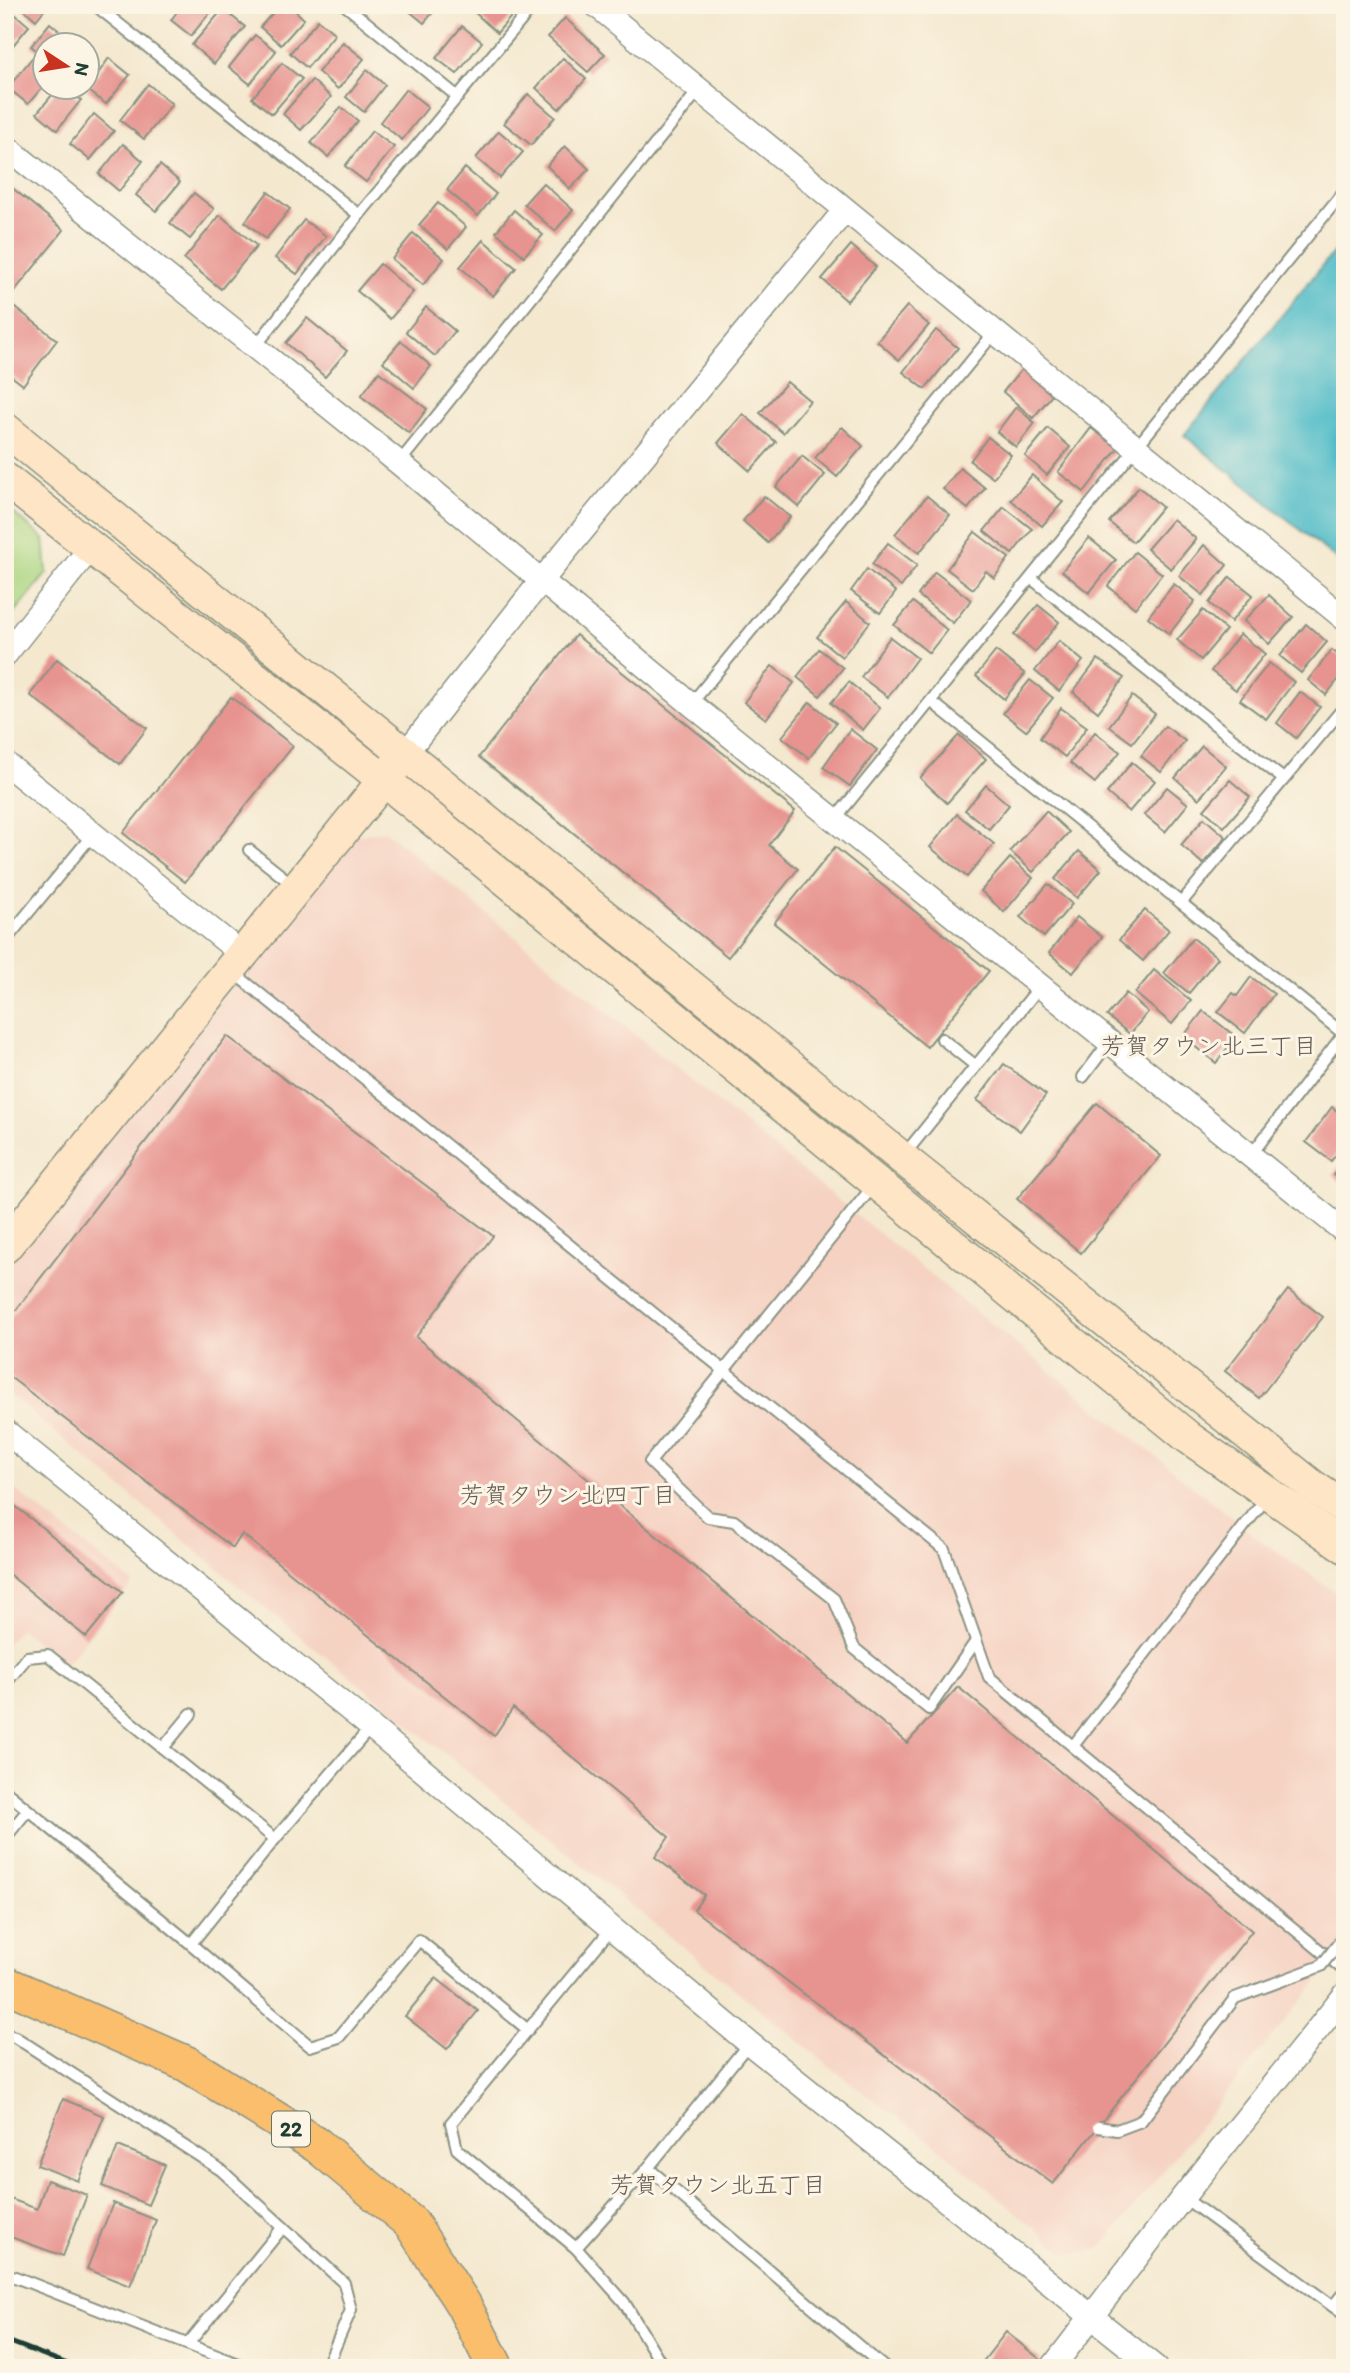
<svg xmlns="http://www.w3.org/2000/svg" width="1350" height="2373" viewBox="0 0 1350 2373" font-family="Itim,'Klee One',sans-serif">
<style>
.built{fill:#f5d2c2}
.green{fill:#abd682;stroke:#658a5b;stroke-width:2}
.water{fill:#4ebbc8;stroke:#367c7e;stroke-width:2}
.building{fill:#e7938f}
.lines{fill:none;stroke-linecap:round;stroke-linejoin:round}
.lane-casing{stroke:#8a9282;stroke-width:14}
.street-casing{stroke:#8a9282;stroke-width:26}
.secondary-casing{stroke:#8a9282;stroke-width:35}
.primary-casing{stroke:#8a9282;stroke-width:38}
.lane{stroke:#fff;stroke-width:10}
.street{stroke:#fff;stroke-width:23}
.secondary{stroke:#fde5c5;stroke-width:32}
.primary{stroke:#fabe6d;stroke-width:35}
.rail{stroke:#1f3d34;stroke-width:5}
.lane-bridge-casing{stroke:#8a9282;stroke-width:14;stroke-linecap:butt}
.lane-bridge{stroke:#fff;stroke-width:10}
.labels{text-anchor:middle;stroke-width:6;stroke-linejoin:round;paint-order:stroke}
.shield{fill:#fcf5e5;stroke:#617469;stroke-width:2}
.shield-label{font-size:21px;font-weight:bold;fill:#1f3d34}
.neighbourhood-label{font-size:24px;fill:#655b54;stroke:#fcf5e5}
</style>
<rect width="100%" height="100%" fill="#fcf5e5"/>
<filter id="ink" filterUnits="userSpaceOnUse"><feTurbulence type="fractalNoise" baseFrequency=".0143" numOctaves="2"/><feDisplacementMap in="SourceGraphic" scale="14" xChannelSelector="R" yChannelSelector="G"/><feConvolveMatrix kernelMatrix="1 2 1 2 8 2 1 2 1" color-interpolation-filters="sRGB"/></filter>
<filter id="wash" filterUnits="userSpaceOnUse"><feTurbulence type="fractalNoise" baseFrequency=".00686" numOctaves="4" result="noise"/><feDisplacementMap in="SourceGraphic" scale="28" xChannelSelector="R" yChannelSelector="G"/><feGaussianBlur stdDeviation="1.57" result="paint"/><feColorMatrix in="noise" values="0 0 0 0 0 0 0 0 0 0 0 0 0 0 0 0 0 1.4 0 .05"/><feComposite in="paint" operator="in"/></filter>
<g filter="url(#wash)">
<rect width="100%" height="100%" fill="#f4e8cf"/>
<!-- built -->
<g class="built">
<path d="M385,831l443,361 425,343 92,64v348l-245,302 -34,5 -130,-109 -89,-65 -600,-487 -242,-203v-128l348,-426z"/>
<path d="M5,1482l128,101 -68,82 -45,-37 -15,17z"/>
</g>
<!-- green -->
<path class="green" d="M5,506l39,33 3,34 -42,52z"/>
<!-- water -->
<path class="water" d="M1345,238v328l-161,-131z"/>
<g id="blocks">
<!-- building -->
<g class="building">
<path d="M19,5h29l-12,15z"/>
<path d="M182,5h34l-25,31 -20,-16z"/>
<path d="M280,5h9l15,14 -23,26 -21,-18z"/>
<path d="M402,5h37l-15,18z"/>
<path d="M472,5h36l8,6 -19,22 -27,-25z"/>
<path d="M9,9l20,17 -24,29v-42z"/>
<path d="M223,9l22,18 -31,37 -22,-19z"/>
<path d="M565,18l40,36 -17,18 -40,-35z"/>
<path d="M318,20l17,14 -28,34 -17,-15z"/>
<path d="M50,23l27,23h-31v12l-15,-12z"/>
<path d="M462,26l20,16 -25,32 -21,-16z"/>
<path d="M255,35l21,16 -26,33 -21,-17z"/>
<path d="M343,42l21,17 -26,30 -20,-17z"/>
<path d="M32,58l14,11v14l-18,21 -20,-16z"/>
<path d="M109,58l21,17 -24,29 -21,-16h3z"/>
<path d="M563,58l23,21 -27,30 -23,-21z"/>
<path d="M282,63l20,16 -30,35 -20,-16z"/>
<path d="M367,70l18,15 -21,27 -18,-15z"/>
<path d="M312,80l19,17 -30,33 -18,-16z"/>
<path d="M148,84l24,20 -28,35 -24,-19z"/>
<path d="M58,88h8l15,12 -24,30 -20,-17z"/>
<path d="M406,89l22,18 -26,33 -22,-18z"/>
<path d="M528,94l27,23 -24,28 -27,-22z"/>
<path d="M341,107l17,14 -30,36 -17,-14z"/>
<path d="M94,114l20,17 -24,29 -20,-16z"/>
<path d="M372,131l22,16 -28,35 -21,-16z"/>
<path d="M499,131l24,21 -23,26 -24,-20z"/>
<path d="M123,144l20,17 -24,30 -20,-17z"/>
<path d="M565,146l24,23 -19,20 -23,-23z"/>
<path d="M160,165l20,17 -24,29 -20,-16z"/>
<path d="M465,168l31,26 -18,22 -31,-26z"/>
<path d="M5,182l59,48 -59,73z"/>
<path d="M543,183l30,27 -18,21 -31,-27z"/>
<path d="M268,192l22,17 -24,30 -21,-17z"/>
<path d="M194,193l20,16 -24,30 -20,-16z"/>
<path d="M438,203l28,24 -18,22 -29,-24z"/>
<path d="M514,210l29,25 -19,21 -28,-24z"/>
<path d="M220,215l37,31 -36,43 -37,-30z"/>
<path d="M304,220l22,16 -29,38 -22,-16z"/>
<path d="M413,233l31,26 -21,26 -31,-26z"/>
<path d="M483,240l33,28 -23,28 -33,-29z"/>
<path d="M851,245l25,22 -29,34 -25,-22z"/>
<path d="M380,264l33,28 -23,27 -33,-28z"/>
<path d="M12,305l45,35 -34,45 -18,-14v-57z"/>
<path d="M907,306l22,19 -30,35 -22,-19z"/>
<path d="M426,307l29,24 -20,25 -29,-24z"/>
<path d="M307,318l40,33 -22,26 -39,-34z"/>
<path d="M936,330l22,18 -33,41 -22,-17z"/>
<path d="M401,341l30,25 -17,22 -31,-26z"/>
<path d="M1022,369l30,26 -19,23 -30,-26z"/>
<path d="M379,372l48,37 -18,24 -48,-37z"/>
<path d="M787,382l23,19 -27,32 -23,-20z"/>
<path d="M1016,407l19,16 -19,24 -19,-15z"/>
<path d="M743,414l33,28 -26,29 -32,-28z"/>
<path d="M842,427l21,19 -26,31 -22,-19z"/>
<path d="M1048,428l22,19 -23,28 -22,-19z"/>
<path d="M1091,428l27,20 -34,44 -26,-20z"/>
<path d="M988,437l23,18 -18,23 -23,-17z"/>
<path d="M802,456l23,19 -26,32 -23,-20z"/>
<path d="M960,468l25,20 -17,21 -25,-20z"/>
<path d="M1032,475l31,27 -21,24 -31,-26z"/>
<path d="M1139,487l23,20 -29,35 -24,-20z"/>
<path d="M764,496l26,21 -22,26 -25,-22z"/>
<path d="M927,496l23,19 -31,38 -24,-19z"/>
<path d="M1004,507l28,22 -20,25 -28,-23z"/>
<path d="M1173,519l23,20 -25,30 -24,-20z"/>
<path d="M975,532l34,26 -15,20 -8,-7 -13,18 -26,-20z"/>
<path d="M1089,538l27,22 -27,33 -27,-22z"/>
<path d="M888,543l29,22 -16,22 -29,-23z"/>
<path d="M1204,545l23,20 -24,30 -24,-19z"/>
<path d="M1135,552l27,22 -27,34 -27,-22z"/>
<path d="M867,569l29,23 -16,21 -29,-22z"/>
<path d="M935,572l36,28 -18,23 -35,-28z"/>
<path d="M1230,577l23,18 -22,27 -22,-19z"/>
<path d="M1174,584l21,17 -26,33 -21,-17z"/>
<path d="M1269,595l24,22 -24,27 -25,-23z"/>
<path d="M846,602l24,20 -28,35 -25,-20z"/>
<path d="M913,602l34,28 -18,23 -35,-28z"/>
<path d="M1038,605l21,17 -24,30 -21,-17z"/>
<path d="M1203,610l23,20 -25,30 -24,-20z"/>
<path d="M1306,624l21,18 -26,31 -21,-17z"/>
<path d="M1240,634l25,20 -29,36 -25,-19z"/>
<path d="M576,635l219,176 -26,34 29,24 -70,88 -249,-200z"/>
<path d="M890,637l27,21 -29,39 -27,-20z"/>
<path d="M1059,641l24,20 -24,30 -24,-20z"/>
<path d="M819,649l24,19 -23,28 -23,-19z"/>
<path d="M1332,650l13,10v11l-19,24 -18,-15z"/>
<path d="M996,651l29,23 -21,25 -28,-23z"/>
<path d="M57,659l90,69 -27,36 -90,-69z"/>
<path d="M1098,659l26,19 -26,34 -25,-20z"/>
<path d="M1269,663l25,19 -28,37 -26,-19z"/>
<path d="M772,666l22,17 -28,36 -22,-17z"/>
<path d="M1030,680l23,18 -27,33 -23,-18z"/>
<path d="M849,682l31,26 -17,22 -32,-27z"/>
<path d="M1300,692l20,15 -24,31 -19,-15z"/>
<path d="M1132,696l23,18 -23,29 -23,-17z"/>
<path d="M231,697l62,49 -108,136 -62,-49z"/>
<path d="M810,702l26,21 -27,35 -27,-21z"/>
<path d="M1061,708l26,19 -22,30 -25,-19z"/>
<path d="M1165,726l20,15 -24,31 -20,-16z"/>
<path d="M850,729l27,21 -27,36 -27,-19z"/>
<path d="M1095,732l25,20 -25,31 -25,-20z"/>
<path d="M959,735l27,24 -39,44 -27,-25z"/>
<path d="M1202,746l24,20 -27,33 -24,-21z"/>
<path d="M1132,762l23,19 -26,31 -22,-19z"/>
<path d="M1230,780l20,17 -26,30 -20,-17z"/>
<path d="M986,785l23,20 -20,24 -24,-19z"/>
<path d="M1167,787l21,17 -23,28 -21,-17z"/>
<path d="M1046,811l23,21 -36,40 -23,-21z"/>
<path d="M957,814l37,30 -27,33 -37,-30z"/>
<path d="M1204,818l22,19 -23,27 -22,-19z"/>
<path d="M835,847l154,124 -62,76 -153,-124z"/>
<path d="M1079,851l22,19 -24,28 -22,-19z"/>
<path d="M1010,858l23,20 -29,34 -23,-21z"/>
<path d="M1048,884l24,20 -28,33 -24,-20z"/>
<path d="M1145,910l24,20 -26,31 -24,-21z"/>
<path d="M1077,917l25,20 -29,36 -24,-20z"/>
<path d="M1193,938l25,20 -29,35 -25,-20z"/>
<path d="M1154,970l37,31 -19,23 -37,-31z"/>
<path d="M1251,977l23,17 -29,39 -27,-21 15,-19 4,3z"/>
<path d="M1126,993l22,19 -18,22 -23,-18z"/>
<path d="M1203,1011l33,26 -20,26 -33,-26z"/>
<path d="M227,1036l266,200 -77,101 491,406 51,-56 294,244 -199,253 -359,-274 10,-15 -49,-38 14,-20 -156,-129 -19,28 -252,-202 -9,14 -227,-174v-51z"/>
<path d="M1004,1064l42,31 -26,36 -43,-31z"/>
<path d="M1097,1103l64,53 -80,97 -64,-54z"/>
<path d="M1332,1107l13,10v27l-14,17 -25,-19z"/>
<path d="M1345,1159v26l-12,-10z"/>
<path d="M1288,1290l35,27 -64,81 -34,-27z"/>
<path d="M5,1498l118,94 -37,45 -81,-66z"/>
<path d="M436,1978l42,33 -31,38 -42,-33z"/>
<path d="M63,2099l41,17 -26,65 -41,-16z"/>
<path d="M118,2146l47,19 -17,40 -46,-19z"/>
<path d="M47,2180l40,15 -24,61 -58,-21v-38l32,12z"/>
<path d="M113,2203l43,17 -26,66 -43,-17z"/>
<path d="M1006,2332l35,28 -7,8h-56z"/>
</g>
</g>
</g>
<g filter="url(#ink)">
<use href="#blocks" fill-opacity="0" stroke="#8a9282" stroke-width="2"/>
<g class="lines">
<!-- lane casing -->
<g class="lane-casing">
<g id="lane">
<path d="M95,5l264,210"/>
<path d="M345,5l113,92"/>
<path d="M255,347l104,-132 175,-210"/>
<path d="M399,463l299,-372"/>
<path d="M1031,578l251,200"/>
<path d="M932,702l413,333"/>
<path d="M691,704l303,-371"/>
<path d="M835,819l510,-629"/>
<path d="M249,850l44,35"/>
<path d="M1181,903l164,-197"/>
<path d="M5,941l88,-107"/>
<path d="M233,972l711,577 45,128 356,294"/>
<path d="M942,1039l34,27"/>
<path d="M1083,1077l27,-36"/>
<path d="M904,1155l137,-170"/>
<path d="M1251,1155l94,-123"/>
<path d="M874,1185l-224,277 58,55 26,4 100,78 20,49 75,61 47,-68"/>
<path d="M5,1684l22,-27 21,-2 227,184"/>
<path d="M1073,1746l194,-249"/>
<path d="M163,1748l28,-34"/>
<path d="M5,1791l186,153 119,102 29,-9 80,-97 109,90"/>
<path d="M5,1838l22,-27"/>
<path d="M611,1929l-160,194 6,26 119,99 48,54 40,66"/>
<path d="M191,1944l84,-105 96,-112"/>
<path d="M5,2034l10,3 206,133 123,113 7,27 -25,58"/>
<path d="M648,2168l237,200"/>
<path d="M1183,2197l162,118"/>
<path d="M576,2248l72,-80 101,-125"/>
<path d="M5,2273l243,95"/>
<path d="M1333,2306l12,-15"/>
<path d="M188,2344l95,-117"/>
</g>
</g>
<!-- street casing -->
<g class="street-casing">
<g id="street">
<path d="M596,5l749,614"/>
<path d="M5,146l394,317 292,241 654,528"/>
<path d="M5,655l87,-109"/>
<path d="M405,754l137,-174 303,-370"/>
<path d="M5,763l238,192"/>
<path d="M5,1431l366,296 378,316 407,325"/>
<path d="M1052,2368l131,-171 162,-202"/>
</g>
</g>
<!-- secondary casing -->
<g class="secondary-casing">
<g id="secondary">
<path d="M5,429l897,729 409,327 34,23"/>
<path d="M5,479l379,301 805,658 156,109"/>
<path d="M5,1247l392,-483"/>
</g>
</g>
<!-- primary casing -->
<g class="primary-casing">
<path id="primary" d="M5,1984l182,80 130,81 94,78 52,81 33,64"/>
</g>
<!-- lane -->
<use href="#lane" class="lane"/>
<!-- street -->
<use href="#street" class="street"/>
<!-- secondary -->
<use href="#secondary" class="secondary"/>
<!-- primary -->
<use href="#primary" class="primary"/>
<!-- rail -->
<path class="rail" d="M5,2340l73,28"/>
<!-- lane-bridge casing -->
<g class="lane-bridge-casing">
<path id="lane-bridge" d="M1098,2127l19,3 24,-9 94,-123 86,-32 24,-31"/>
</g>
<!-- lane-bridge -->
<use href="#lane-bridge" class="lane-bridge"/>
</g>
</g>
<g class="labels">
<!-- shield labels -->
<rect class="shield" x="272" y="2111.5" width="38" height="35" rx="5"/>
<g class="shield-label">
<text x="291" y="2136">22</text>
</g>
<!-- neighbourhood labels -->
<g class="neighbourhood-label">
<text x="1209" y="1054">芳賀タウン北三丁目</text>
<text x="568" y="1503">芳賀タウン北四丁目</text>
<text x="718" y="2193">芳賀タウン北五丁目</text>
</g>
</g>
<!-- margin -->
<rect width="1350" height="2373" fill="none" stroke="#fcf5e5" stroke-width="28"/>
<!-- north arrow -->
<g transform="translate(66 66) rotate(102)"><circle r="33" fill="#fcf5e5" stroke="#a4ab9e" stroke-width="2"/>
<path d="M0-5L12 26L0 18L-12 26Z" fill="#c8321e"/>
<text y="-10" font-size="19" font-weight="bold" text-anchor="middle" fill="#1f3d34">N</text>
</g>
</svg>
